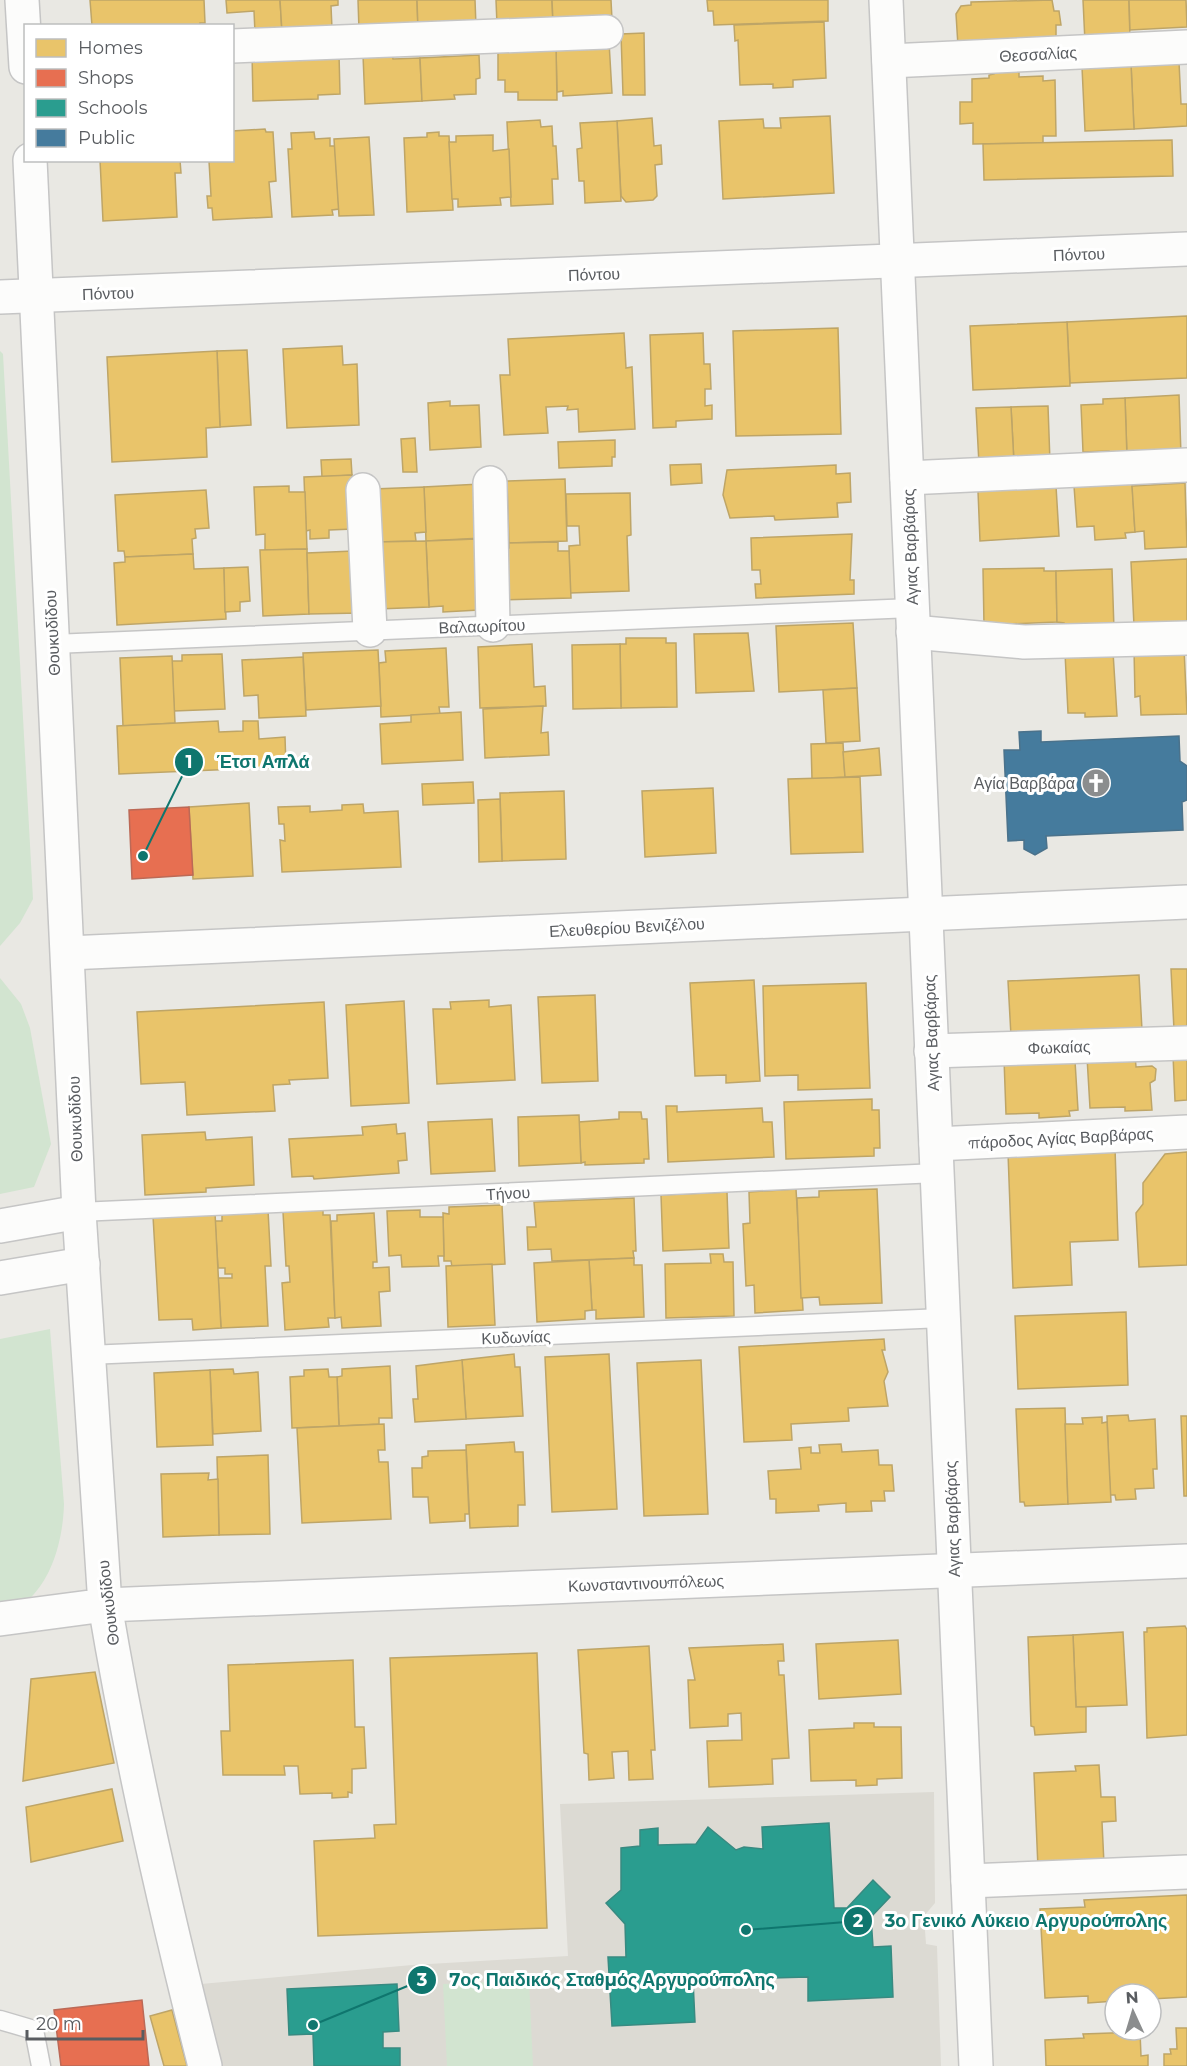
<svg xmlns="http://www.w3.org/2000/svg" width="1187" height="2066" viewBox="0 0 1187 2066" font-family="Montserrat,sans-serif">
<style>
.education{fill:#dcdad3}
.green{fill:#d2e4d0}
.homes{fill:#e9c46a;stroke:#bea567;stroke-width:1.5}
.shops{fill:#e76f51;stroke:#bc6956;stroke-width:1.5}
.schools{fill:#2a9d8f;stroke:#388a81;stroke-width:1.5}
.public{fill:#457b9d;stroke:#4b728b;stroke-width:1.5}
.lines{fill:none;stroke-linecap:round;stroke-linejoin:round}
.service-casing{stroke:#c5c5c5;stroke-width:21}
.minor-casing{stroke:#c5c5c5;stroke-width:36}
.tertiary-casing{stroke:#c5c5c5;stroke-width:36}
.service{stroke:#fcfcfb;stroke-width:18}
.minor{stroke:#fcfcfb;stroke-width:33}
.tertiary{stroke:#fcfcfb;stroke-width:33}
.labels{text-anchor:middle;stroke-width:6;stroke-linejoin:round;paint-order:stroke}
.street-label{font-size:16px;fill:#595c60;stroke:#fff}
.poi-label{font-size:16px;fill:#595c60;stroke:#fff;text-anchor:end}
.leader{fill:none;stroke:#0f766e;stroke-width:2}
.callout-dot{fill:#0f766e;stroke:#fff;stroke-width:2}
.mark-label{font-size:18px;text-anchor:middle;font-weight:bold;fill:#fff}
.callout-label{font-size:18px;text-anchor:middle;font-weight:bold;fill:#0f766e;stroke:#fff;stroke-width:6;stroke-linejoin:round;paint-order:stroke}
</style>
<rect width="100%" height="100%" fill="#e9e8e3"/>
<!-- education -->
<path class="education" d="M934,1792l1,111 -11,13 2,28 11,2 4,120h-720l-20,-82 211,-19 156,-9 -8,-152z"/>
<!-- green -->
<g class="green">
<path d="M0,351l3,3 30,545 -13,24 -20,23z"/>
<path d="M0,978l21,26 9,24 21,116 -17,43 -34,7z"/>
<path d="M50,1329l14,175c-1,34 -11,75 -38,98 -6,5 -18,7 -26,10v-273z"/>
<path d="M529,1980l4,86h-86l-4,-82z"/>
</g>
<!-- homes -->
<g class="homes">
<path d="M90,0h114l1,23h-5v3h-108z"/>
<path d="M226,0h54l2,32 -27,1 -1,-22 -27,2z"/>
<path d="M280,0h58v5l-7,1 1,23 -50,3z"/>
<path d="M358,0h59l1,29 -59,1z"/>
<path d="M417,0h58l1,26 -58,3z"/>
<path d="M496,0h56l1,23 -56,2z"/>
<path d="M552,0h59l1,20 -59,3z"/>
<path d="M707,0h121v21l-114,4 -1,-14h-5z"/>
<path d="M1052,0l2,11h5l2,14h-5v13l-98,8 -2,-32 5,-8 10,-1v-3z"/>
<path d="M1083,0h46l1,41 -45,1z"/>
<path d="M1129,0h57l1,27 -57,3z"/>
<path d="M824,22l2,56 -33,2v7l-20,1v-4l-33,1 -2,-45 -3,1 -1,-16z"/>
<path d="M644,33l1,62h-22l-2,-61z"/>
<path d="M609,42l3,51 -49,3v-5l-6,1 -1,-42z"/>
<path d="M556,45l1,55h-39v-8h-13v-12h-7v-34z"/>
<path d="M252,53l87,1 1,40 -22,1v4l-65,2z"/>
<path d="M392,54l1,5 27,-1 2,43 -57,3 -2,-49z"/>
<path d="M479,55l1,23 -4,1v15l-22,1 1,4 -33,2 -2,-43z"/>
<path d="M1179,62l2,42h6v22l-53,3 -3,-65z"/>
<path d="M1131,64l3,65 -49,2 -3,-64z"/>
<path d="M994,68h25v9l24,-1v5l12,-1 1,56h-13v7l-70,1v-21l-13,1v-22h12v-23l17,-1v-3l5,-1z"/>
<path d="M830,116l4,77 -111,6 -4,-78 44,-2 1,9h17l-1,-10z"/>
<path d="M652,118l2,28 7,-1 1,19 -7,1 2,31 -4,4 -27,2 -5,-6 -4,-75z"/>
<path d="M540,120l1,7 11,-1 1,20h3l2,33h-6l1,25 -42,2 -4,-84z"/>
<path d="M617,121l4,80 -36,2 -1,-22h-5l-2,-32 5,-1 -2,-25z"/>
<path d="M265,129l1,3h7l3,49 -7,1 3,35 -59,3 -1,-12h-4l-1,-12h4l-2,-35 -4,-1h27v-29z"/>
<path d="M314,132l1,7 15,-1v8h5l4,63 -7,1 1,5 -41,2 -4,-68h4l-1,-16z"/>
<path d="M439,132v4h10l4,74 -46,2 -3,-74 23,-1v-4z"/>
<path d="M493,135v16l16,-2 2,48 -11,1 1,7 -43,2v-8h-6l-3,-57h7v-6z"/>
<path d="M369,137l5,78 -35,1 -5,-77z"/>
<path d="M1172,140l1,36 -189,4 -1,-36z"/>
<path d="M100,160h80l1,13h-6l2,44 -74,4z"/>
<path d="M1187,316v62l-117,5 -3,-61z"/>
<path d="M1067,322l3,64 -97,4 -3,-64z"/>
<path d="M838,328l3,106 -105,2 -3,-105z"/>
<path d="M624,333l2,35 6,-1 3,62 -56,3 -1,-23 -11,1 1,-4 -22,1 2,26 -44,2 -4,-60h10l-2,-36z"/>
<path d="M703,333l1,31h6l1,25h-6v17l7,-1v14l-36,2v6l-23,1 -3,-93z"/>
<path d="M342,346l1,19 14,-1 2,61 -72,3 -4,-79z"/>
<path d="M247,350l4,75 -31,2 -3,-76z"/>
<path d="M217,351l3,76 -14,1 1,29 -95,5 -5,-105z"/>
<path d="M1179,395l2,60 -54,2 -2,-59z"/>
<path d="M1125,398l2,59 -18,1v-7l-26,1 -2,-47 22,-1v-5z"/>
<path d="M450,401v5l29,-1 2,42 -51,3 -2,-47z"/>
<path d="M1048,406l2,56 -36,1 -3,-56z"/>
<path d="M1011,407l3,56 -35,1 -3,-56z"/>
<path d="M415,438l2,34h-14l-2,-33z"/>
<path d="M615,440v17h-3v9l-53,2 -1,-26z"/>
<path d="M351,459l1,16 -30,2 -1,-17z"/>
<path d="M701,464l1,19 -31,2 -1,-20z"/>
<path d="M836,465v9l14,-1 1,29 -14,1 1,14 -63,3 -1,-4 -44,2 -7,-23 4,-25z"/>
<path d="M352,475l1,54 -24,1v8l-19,1v-9l-4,1 -2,-54z"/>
<path d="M565,479l2,62 -58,2 -2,-62z"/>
<path d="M1132,482l3,50 -10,1 1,5 -31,2 -1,-14 -17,1 -3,-41z"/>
<path d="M1185,483l2,64 -42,2 -1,-18 -9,1 -3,-46z"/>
<path d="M480,484l2,54 -56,3 -2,-54z"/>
<path d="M289,486v6h16l2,57 -42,1v-16l-9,1 -2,-48z"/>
<path d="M1056,486l3,50 -79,5 -2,-50z"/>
<path d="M424,487l2,45 -11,1 1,8 -41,1 -2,-53z"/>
<path d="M206,490l3,38 -14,1 1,9 -4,1 1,15 -68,3 -1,-6h-6l-3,-56z"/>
<path d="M630,493l1,42 -4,1 2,55 -59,2 -1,-47 11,-1 -1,-19h-12l-1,-32z"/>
<path d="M852,534l-2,46h4v14l-98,4 -1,-14h6l-1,-14h-8l-1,-32z"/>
<path d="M476,539l3,71 -36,2v-6l-14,1 -3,-66z"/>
<path d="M426,541l3,66 -51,2 -3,-67z"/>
<path d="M558,542v9h11l2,47 -68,2 -3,-52h9v-5z"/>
<path d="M307,549l2,65 -46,2 -3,-66z"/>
<path d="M353,551l7,62 -51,1 -2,-61z"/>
<path d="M193,554l1,15 30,-1 2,51 -109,6 -3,-62 11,-1v-5z"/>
<path d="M1187,559v64l-53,3 -3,-64z"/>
<path d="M248,567l2,34 -10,1v9l-15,1 -1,-44z"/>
<path d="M1044,568v3h12l1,51 -73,3 -1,-56z"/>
<path d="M1112,569l2,60 -50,1v-7l-7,-1 -1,-51z"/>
<path d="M853,623l4,65 -78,4 -3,-66z"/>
<path d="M748,633l6,58 -58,2 -2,-59z"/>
<path d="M626,638h40v5h10l1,64 -56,1 -1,-64h6z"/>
<path d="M532,644l2,43 11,-1 1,20 -66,2 -2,-61z"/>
<path d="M620,644l1,64 -48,1 -1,-64z"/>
<path d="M446,648l3,59h-10l1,7 -59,3 -2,-54 7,-1 -1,-11z"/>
<path d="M1184,648l3,66 -46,1 -1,-19 -5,1 -1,-48z"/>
<path d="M378,650l3,56 -75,4 -3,-57z"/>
<path d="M1113,652l4,64 -32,1v-4h-17l-3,-60z"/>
<path d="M222,654l3,55 -51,2 -2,-50h10v-6z"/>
<path d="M172,656l3,67 -52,3 -3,-68z"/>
<path d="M303,657l3,59 -47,2 -1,-23 -14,1 -2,-36z"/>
<path d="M857,688l3,53 -34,2 -3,-53z"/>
<path d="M543,706l-2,27 7,-1 1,23 -64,3 -2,-49z"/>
<path d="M461,712l2,48 -81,4 -2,-40 31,-2v-7z"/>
<path d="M218,721l1,11 24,-1v-10h15l1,18 26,-2 1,30 -167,7 -2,-48z"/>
<path d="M843,743l2,34 -33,2 -1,-35z"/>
<path d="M879,748l2,27 -36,2 -2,-25z"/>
<path d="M860,777l3,75 -72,2 -3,-75z"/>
<path d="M473,782l1,21 -51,2 -1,-21z"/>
<path d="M713,788l3,65 -71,4 -3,-66z"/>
<path d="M564,791l2,68 -64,2 -2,-68z"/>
<path d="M500,799l2,62 -23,1 -1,-62z"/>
<path d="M249,803l4,73 -60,3 -4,-72z"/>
<path d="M363,804l1,9 34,-2 3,56 -119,5 -2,-32 5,1 -1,-17h-5l-1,-17 32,-1v6l32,-2v-5z"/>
<path d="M1171,969h16v60l-13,1z"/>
<path d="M1139,975l3,55 -131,6 -3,-55z"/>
<path d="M754,980l6,101 -34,2v-8l-31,1 -5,-93z"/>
<path d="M866,983l4,105 -72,2v-15l-33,1 -2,-90z"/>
<path d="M595,995l3,86 -56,2 -4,-86z"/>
<path d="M489,1000v7l22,-2 4,75 -78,4 -4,-75h18l-1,-7z"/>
<path d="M404,1001l5,102 -58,3 -5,-101z"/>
<path d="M324,1002l4,76 -39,2 1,4 -17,1 2,26 -88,4 -2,-33 -44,2 -4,-72z"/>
<path d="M1135,1055l1,12 16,-1 4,3 -1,11 -5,3 2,27 -27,1v-4l-35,1 -3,-51z"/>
<path d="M1173,1055h14v45l-12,1z"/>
<path d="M1004,1059l71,2 3,49 -9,1 1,5 -31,2v-5l-33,1z"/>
<path d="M872,1099v11h7l1,38h-6v8l-88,3 -2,-57z"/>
<path d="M666,1106h11v6l85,-4 1,14h9l2,35 -106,5z"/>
<path d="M619,1112h22l1,7h5l2,40h-5v4l-59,2v-3l-4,1 -2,-41 40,-3z"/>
<path d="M579,1115l2,48 -62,3 -1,-49z"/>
<path d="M492,1119l3,52 -64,3 -3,-52z"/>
<path d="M396,1124l1,10 8,-1 2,27 -9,1 1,12 -85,6 -1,-3 -21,1 -3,-38 74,-4 -1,-8z"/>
<path d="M205,1132l1,8 46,-3 2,48 -48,3v4l-61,3 -3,-60z"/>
<path d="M1115,1148l3,92 -48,2 2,43 -59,3 -5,-135z"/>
<path d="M1187,1152v113l-48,2 -3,-54 7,-9v-21l22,-29z"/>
<path d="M796,1189l7,121 -48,3 -1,-28 -8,1 -3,-62 7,-1 -1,-31z"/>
<path d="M877,1189l5,114 -62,2 -1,-8 -18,1 -4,-100 22,-1v-6z"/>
<path d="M727,1192l2,56 -66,3 -2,-56z"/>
<path d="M634,1198l2,53h-3l1,7 -82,3 -1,-12 -23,1 -1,-23h9l-2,-25z"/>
<path d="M502,1205l3,59 -53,3 -1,-6h-7l-1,-48 6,1v-7z"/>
<path d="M268,1210l3,56h-6l3,60 -47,2 -3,-50h14v-4h-7v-6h-7l-3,-47h7v-8z"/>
<path d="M323,1210v5h7l5,103h-7l1,9 -44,3 -3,-47 8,-1 -1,-16h-3l-3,-54z"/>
<path d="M420,1210v7h23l1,39h-6l1,10 -37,1 -1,-12 -12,1 -2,-45z"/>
<path d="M215,1213l6,115 -28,2 -1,-11 -33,1 -6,-104z"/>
<path d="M374,1213l3,49h-4v6l16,-1 1,24 -11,1 2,34 -39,2 -1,-11 -6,1 -4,-97h6v-6z"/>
<path d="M710,1254h13l1,8h9l1,54 -68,2 -1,-54 46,-1z"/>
<path d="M634,1258v7h8l2,52 -48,2v-9h-4l-3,-50z"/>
<path d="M589,1260l3,50 -7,1v8l-48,3 -3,-59z"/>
<path d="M492,1264l3,61 -47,2 -2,-61z"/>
<path d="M1126,1312l2,73 -110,4 -3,-73z"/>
<path d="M884,1339l1,11h-3l6,22 -4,9 4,25 -40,2 1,13 -58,3 1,16 -48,2 -5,-95z"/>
<path d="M514,1354l1,13h5l3,49 -57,3 -4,-59z"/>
<path d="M609,1354l8,155 -65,3 -7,-155z"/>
<path d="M462,1360l4,59 -51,3 -2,-23h5l-2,-33z"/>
<path d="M701,1360l7,154 -64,2 -7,-153z"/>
<path d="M390,1366l2,52h-13v6l-40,2 -2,-49 5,-1v-7z"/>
<path d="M233,1369l1,5 24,-2 3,59 -48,3 -3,-64z"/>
<path d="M328,1369l1,8h8l2,49 -47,2 -2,-51 14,-1v-6z"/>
<path d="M210,1370l3,75 -56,2 -3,-74z"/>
<path d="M1065,1408l3,96 -43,2 -1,-4h-4l-4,-93z"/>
<path d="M1128,1415l1,6 26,-2 2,50h-4l1,19 -19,1 1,10 -20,1 -1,-5h-5l-3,-79z"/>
<path d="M1181,1416h6v80h-3z"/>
<path d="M1102,1417v6l5,-1 4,80 -43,2 -3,-80h18l-1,-6z"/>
<path d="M384,1424l1,26h-7l1,12h9l3,57 -89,4 -5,-95z"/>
<path d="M514,1442l1,10h8l2,53h-7v21l-48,2 -4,-83z"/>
<path d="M841,1444l1,8 36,-2 1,15h13l2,26h-10l1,10h-14l1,10 -26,1v-9l-28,2 1,6 -43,2v-14h-6l-2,-28 33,-2 -2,-21 12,-1v6h9l-1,-8z"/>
<path d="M466,1450l3,64h-4v7l-35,2 -2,-26h-15l-1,-29h10v-11l6,-1v-5z"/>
<path d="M268,1455l2,79 -51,1 -2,-78z"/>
<path d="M209,1473l-1,7 10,-1 1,56 -56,2 -2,-63z"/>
<path d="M1185,1626l2,4v105l-40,3 -3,-106h3v-4z"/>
<path d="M1123,1632l4,73 -51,2 -3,-72z"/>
<path d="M1073,1635l3,72h10v25l-51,3 -1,-8 -3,-1 -3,-89z"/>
<path d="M898,1640l3,54 -82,5 -3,-55z"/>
<path d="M783,1644l1,17h-6l1,14h5l5,83 -17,1 1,25 -64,3 -2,-46 35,-1 -1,-27 -13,1v12l-38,2 -2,-48h7l-6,-32z"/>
<path d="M649,1646l6,104h-4l2,29 -24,1 -1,-29 -16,1 2,26 -25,2 -1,-26 -4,-1 -6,-103z"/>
<path d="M537,1653l10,275 -229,8 -4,-95 61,-3 -1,-13 22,-1 -6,-166z"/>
<path d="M353,1660l2,67h9l2,41 -14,1v24l-4,-1v5l-16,1v-5l-32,1 -2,-28h-14l1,9h-62l-2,-44h9l-2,-66z"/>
<path d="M95,1672l19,91 -91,18 8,-102z"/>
<path d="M854,1723h20v4h27l1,51 -25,1v6l-21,1v-6l-45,1 -2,-51 45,-2z"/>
<path d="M1099,1765l2,32h14l1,24 -14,1 2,42 -66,4 -4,-95 42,-2 -1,-5z"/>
<path d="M112,1789l11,52 -92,21 -5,-55z"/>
<path d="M1187,1895v102l-36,2v-5h-36v7l-27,2v-7l-43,2 -5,-89 45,-2 -1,-7z"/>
<path d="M172,2010l15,56h-23l-14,-50z"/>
<path d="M1176,2028h11v38h-23v-12h7l-1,-5h7z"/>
<path d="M1140,2032l1,24 7,-1v11h-102l-1,-26 39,-2 -1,-4z"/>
</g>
<!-- shops -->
<g class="shops">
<path d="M189,807l4,68 -61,4 -3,-69z"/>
<path d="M142,2000l7,66h-88l-7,-56z"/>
</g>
<!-- schools -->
<g class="schools">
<path d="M829,1823l5,85h13l26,-28 17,17 -19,20 2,30 18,-1 2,51 -85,4v-24l-115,3 2,42 -83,4 -4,-69h18l-1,-33 -19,-21 15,-13v-42l19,-2v-16l18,-2v17l38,-1 12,-17 28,23 8,-3 19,2 -1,-22z"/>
<path d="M397,1984l2,47 -16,1v16h17v18h-86l-1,-32 -24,1 -2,-46z"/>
</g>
<!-- public -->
<path class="public" d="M1041,731v11l138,-6 1,25 7,5v34l-5,2 1,28 -137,6 1,12 -12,7 -11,-6v-9l-16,1 -4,-91h16l-1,-18z"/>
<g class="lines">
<!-- service casing -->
<g class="service-casing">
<g id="service">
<path d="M53,644l859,-36"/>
<path d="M79,1212l858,-39"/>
<path d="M88,1355l855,-37"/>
<path d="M0,2020l34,10 7,36"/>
</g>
</g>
<!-- minor casing -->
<g class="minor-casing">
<g id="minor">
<path d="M886,0l90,2066"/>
<path d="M232,46l374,-14"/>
<path d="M889,61l298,-14"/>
<path d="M0,297l1187,-48"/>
<path d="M907,478l280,-13"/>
<path d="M490,483l3,142"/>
<path d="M363,490l7,140"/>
<path d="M913,632l111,10 163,-4"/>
<path d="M68,953l1119,-51"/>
<path d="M931,1051l256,-8"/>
<path d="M936,1144l251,-12"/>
<path d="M968,1881l219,-9"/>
<path d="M205,2066c-39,-153 -74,-306 -100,-461l1082,-44"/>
</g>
</g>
<!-- tertiary casing -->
<g class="tertiary-casing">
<g id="tertiary">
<path d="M22,0l4,67"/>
<path d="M0,1226l79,-14"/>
<path d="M0,1278l83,-14"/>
<path d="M0,1619l105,-14 -26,-393 -49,-1052"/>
</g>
</g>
<!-- service -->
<use href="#service" class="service"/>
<!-- minor -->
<use href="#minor" class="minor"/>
<!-- tertiary -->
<use href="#tertiary" class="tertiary"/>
</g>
<!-- icons -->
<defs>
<g id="church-disc" transform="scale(1.5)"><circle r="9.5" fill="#8b8d8e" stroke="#fff"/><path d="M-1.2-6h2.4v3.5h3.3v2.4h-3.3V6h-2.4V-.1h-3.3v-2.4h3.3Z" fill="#fff"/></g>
</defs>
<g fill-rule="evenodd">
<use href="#church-disc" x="1096" y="783"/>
</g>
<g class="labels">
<!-- street labels -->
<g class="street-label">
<text transform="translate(1038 54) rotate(-3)" y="6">Θεσσαλίας</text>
<text transform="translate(1079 254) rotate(-2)" y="6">Πόντου</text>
<text transform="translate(594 274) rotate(-2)" y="6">Πόντου</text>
<text transform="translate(108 293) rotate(-2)" y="6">Πόντου</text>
<text transform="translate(910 547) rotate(-92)" y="6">Αγιας Βαρβάρας</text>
<text transform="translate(482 626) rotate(-2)" y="6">Βαλαωρίτου</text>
<text transform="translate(52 633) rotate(-93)" y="6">Θουκυδίδου</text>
<text transform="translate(627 927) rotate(-3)" y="6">Ελευθερίου Βενιζέλου</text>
<text transform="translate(931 1033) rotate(-92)" y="6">Αγιας Βαρβάρας</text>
<text transform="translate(1059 1047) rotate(-2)" y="6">Φωκαίας</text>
<text transform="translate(75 1119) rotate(-92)" y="6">Θουκυδίδου</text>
<text transform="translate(1061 1138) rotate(-3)" y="6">πάροδος Αγίας Βαρβάρας</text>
<text transform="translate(508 1193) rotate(-3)" y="6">Τήνου</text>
<text transform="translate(516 1337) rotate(-2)" y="6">Κυδωνίας</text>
<text transform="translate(952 1519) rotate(-92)" y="6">Αγιας Βαρβάρας</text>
<text transform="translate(646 1583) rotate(-2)" y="6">Κωνσταντινουπόλεως</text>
<text transform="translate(108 1603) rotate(-97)" y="6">Θουκυδίδου</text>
</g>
<!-- poi labels -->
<g class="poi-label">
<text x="1075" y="789">Αγία Βαρβάρα</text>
</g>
</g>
<!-- callouts -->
<path class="leader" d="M143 856L189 762M746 1930L858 1921M313 2025L422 1980"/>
<g class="callout-dot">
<circle cx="143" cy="856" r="6"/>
<circle cx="746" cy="1930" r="6"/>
<circle cx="313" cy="2025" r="6"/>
<circle cx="189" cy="762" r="15"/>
<circle cx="858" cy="1921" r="15"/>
<circle cx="422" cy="1980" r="15"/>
</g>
<g class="mark-label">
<text x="189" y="768">1</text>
<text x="858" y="1927">2</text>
<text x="422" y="1986">3</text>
</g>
<g class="callout-label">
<text x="263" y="768">Έτσι Απλά</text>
<text x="1026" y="1927">3ο Γενικό Λύκειο Αργυρούπολης</text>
<text x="612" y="1986">7ος Παιδικός Σταθμός Αργυρούπολης</text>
</g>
<!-- legend -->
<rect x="24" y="24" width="210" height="138" fill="#ffffff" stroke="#bdbebf" stroke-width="1.5"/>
<rect x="36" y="39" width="30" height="18" fill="#e9c46a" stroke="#bdbebf" stroke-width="1.5"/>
<text x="78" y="54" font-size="18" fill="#595c60">Homes</text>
<rect x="36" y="69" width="30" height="18" fill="#e76f51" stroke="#bdbebf" stroke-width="1.5"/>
<text x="78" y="84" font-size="18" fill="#595c60">Shops</text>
<rect x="36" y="99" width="30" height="18" fill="#2a9d8f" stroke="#bdbebf" stroke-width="1.5"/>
<text x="78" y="114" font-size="18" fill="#595c60">Schools</text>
<rect x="36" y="129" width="30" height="18" fill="#457b9d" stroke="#bdbebf" stroke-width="1.5"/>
<text x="78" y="144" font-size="18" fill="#595c60">Public</text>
<!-- north arrow -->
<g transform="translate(1133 2012) rotate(356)"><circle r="28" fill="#ffffff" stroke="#bdbebf" stroke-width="1.5"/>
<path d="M0-4.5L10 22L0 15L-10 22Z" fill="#8b8d8e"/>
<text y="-9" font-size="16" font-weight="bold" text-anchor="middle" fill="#595c60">N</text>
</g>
<!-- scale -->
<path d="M27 2030v9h116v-9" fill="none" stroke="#595c60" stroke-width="3"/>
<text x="36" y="2030" font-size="18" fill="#595c60" stroke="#ffffff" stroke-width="4.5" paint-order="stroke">20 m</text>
</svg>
